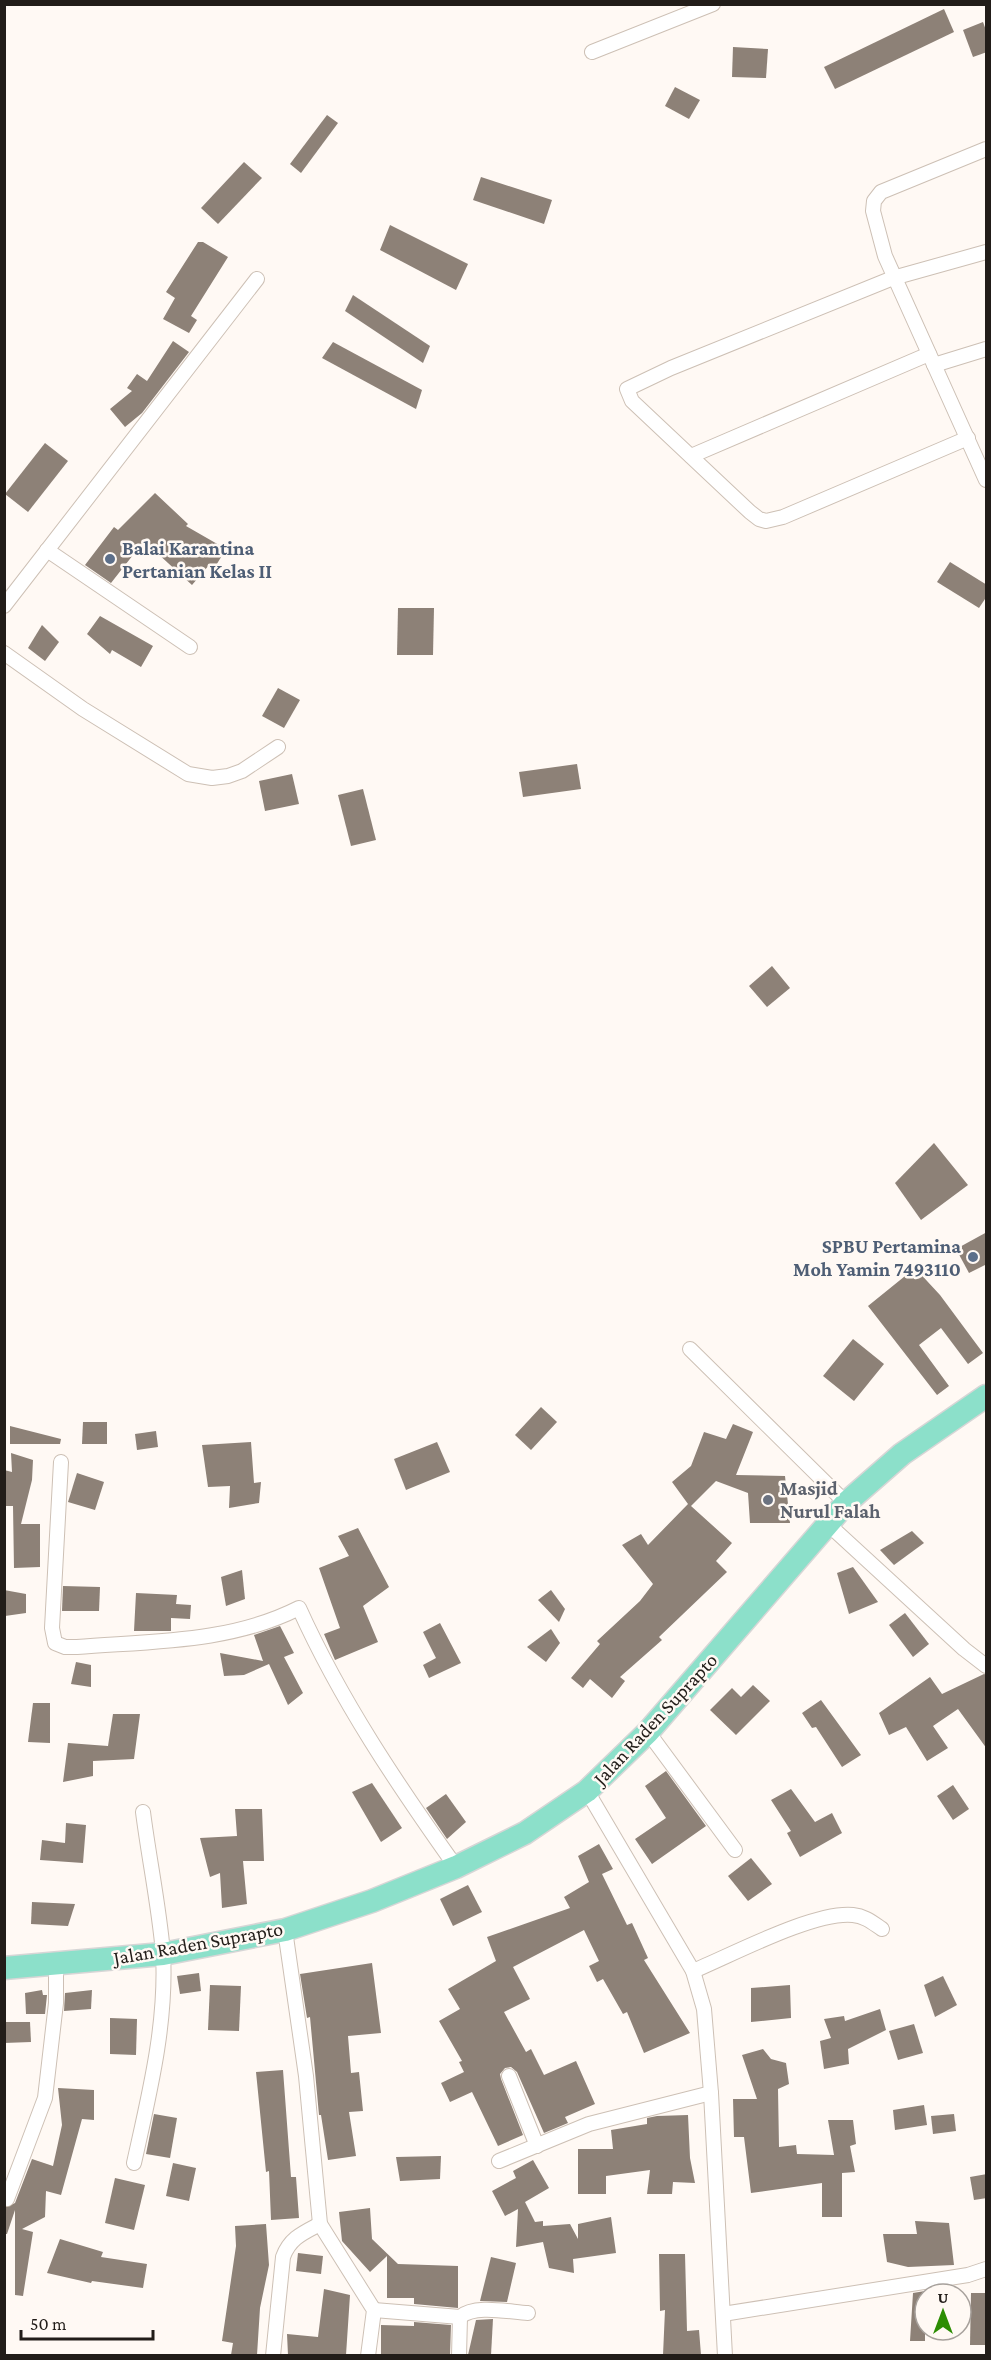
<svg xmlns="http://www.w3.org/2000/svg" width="991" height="2360" viewBox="0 0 991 2360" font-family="'Crimson Pro',serif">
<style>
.building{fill:#8d8177}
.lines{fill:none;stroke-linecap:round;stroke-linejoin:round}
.minor-casing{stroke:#cdc0b5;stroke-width:16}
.trunk-casing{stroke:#d7d6d6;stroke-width:25}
.minor{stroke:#fff;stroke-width:14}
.trunk{stroke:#8ce0ca;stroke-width:22}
.service-dot{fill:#5c6f8a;stroke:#fff9f4;stroke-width:2}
.worship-dot{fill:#6b7280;stroke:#fff9f4;stroke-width:2}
.labels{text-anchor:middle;stroke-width:5;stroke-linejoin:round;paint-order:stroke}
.service-label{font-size:20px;font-weight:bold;fill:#4e5e75;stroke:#fff9f4;text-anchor:start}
.worship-label{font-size:20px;font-weight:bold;fill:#5b616d;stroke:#fff9f4;text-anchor:start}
.street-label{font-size:20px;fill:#221d19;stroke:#fff9f4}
</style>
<rect width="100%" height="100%" fill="#fff9f4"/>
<!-- building -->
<g class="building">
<path d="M944,9l10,23 -119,57 -11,-22z"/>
<path d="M983,22l4,11v19l-14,5 -10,-27z"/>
<path d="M733,47l35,2 -2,29 -34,-1z"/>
<path d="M675,87l25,13 -11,19 -24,-13z"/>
<path d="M327,115l11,8 -37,50 -11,-9z"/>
<path d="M244,162l18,16 -44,46 -17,-16z"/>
<path d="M481,177l71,23 -8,24 -71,-24z"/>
<path d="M390,225l78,39 -12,26 -76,-40z"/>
<path d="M198,242h5l25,15 -37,59 6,4 -8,13 -26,-14 12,-21 -9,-6z"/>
<path d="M353,295l77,51 -7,17 -78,-52z"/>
<path d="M173,341l16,11 -47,61 -17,14 -15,-18 22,-18 -5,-3 10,-14 10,7z"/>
<path d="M333,342l89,48 -6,19 -94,-51z"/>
<path d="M45,443l23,18 -40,51 -23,-18z"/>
<path d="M155,493l33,31 -2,2 40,23 -11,18 -5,-3 -18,21 -48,-44 -33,42 -26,-18 29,-38 4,3z"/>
<path d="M950,562l37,23v11l-8,12 -42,-26z"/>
<path d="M398,608h36l-1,47h-36z"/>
<path d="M100,616l53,30 -12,21 -29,-17 -2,4 -23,-20z"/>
<path d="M42,625l17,17 -14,19 -17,-13z"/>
<path d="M278,688l22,12 -16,28 -22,-12z"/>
<path d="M577,764l4,25 -58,8 -4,-25z"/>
<path d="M292,774l7,30 -34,7 -6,-30z"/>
<path d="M363,789l13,51 -25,6 -13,-51z"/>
<path d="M772,966l18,22 -23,19 -18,-21z"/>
<path d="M934,1143l34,42 -47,35 -26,-37z"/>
<path d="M987,1232v32l-18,9 -13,-24z"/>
<path d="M915,1268l25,27 43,58 -15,11 -27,-36 -22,17 30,41 -12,9 -69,-89z"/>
<path d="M853,1339l31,25 -30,37 -31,-25z"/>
<path d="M541,1407l16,15 -26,28 -16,-15z"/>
<path d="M83,1422h24v22h-25z"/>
<path d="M733,1424l20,8 -17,43 49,1 5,47h-40l-2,-30 -32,-12 -25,25 41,37 -16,18 11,11 -68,65 3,3 -42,37 5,4 -13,17 -22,-19 -7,9 -12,-10 29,-34 -3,-3 43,-40 13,-17 -31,-39 19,-11 7,11 40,-41 -16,-22 19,-16 13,-34 22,7z"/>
<path d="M10,1426l51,13 -1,5h-50z"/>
<path d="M156,1431l2,16 -21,3 -2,-16z"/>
<path d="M251,1442l3,41 7,-1 -2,21 -30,5 1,-22 -22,1 -6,-42z"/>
<path d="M437,1442l13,30 -44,18 -12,-31z"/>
<path d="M11,1453l22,7 -1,20 -11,44h19v43l-26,1 -1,-62h-9v-36l8,2z"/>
<path d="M77,1473l27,9 -9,28 -27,-8z"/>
<path d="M358,1528l31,59 -26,19 15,36 -43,18 -11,-26 16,-6 -21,-60 30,-12 -11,-20z"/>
<path d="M912,1531l12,12 -30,22 -14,-15z"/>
<path d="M853,1567l25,35 -29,12 -12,-41z"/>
<path d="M242,1570l3,29 -19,7 -5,-29z"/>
<path d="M63,1586l37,1 -1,24h-37z"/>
<path d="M4,1590l22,4v19l-21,3z"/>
<path d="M551,1590l14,19 -6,13 -21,-22z"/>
<path d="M136,1593l41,2 -1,9 15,1 -1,14 -19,-1v13h-37z"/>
<path d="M905,1613l24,31 -16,13 -24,-32z"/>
<path d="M440,1623l21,40 -32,15 -6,-13 13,-7 -13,-26z"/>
<path d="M280,1626l14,27 -10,4 19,36 -15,12 -19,-41 -25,11 -20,1 -4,-23 43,8 -9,-26z"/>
<path d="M551,1629l9,14 -14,19 -19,-15z"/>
<path d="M76,1662l15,3v22l-20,-3z"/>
<path d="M984,1674l3,1v74l-29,-40 -25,17 15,22 -21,13 -21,-34 -17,8 -10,-22 51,-36 12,17z"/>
<path d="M753,1685l17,16 -34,34 -26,-25 22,-22 9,9z"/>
<path d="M821,1700l40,55 -19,12 -26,-40 -4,1 -10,-15z"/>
<path d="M33,1703h17v40l-22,-1z"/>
<path d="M113,1714h27l-6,45 -41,2v15l-30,6 5,-39 40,3z"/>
<path d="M666,1771l40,55 -54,38 -17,-25 31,-21 -21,-32z"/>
<path d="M372,1783l30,45 -21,14 -29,-50z"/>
<path d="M953,1785l16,24 -16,11 -16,-24z"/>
<path d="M791,1789l24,33 17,-9 10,20 -42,24 -13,-24 4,-2 -20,-31z"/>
<path d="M446,1794l20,28 -19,17 -21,-31z"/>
<path d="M235,1809h27l2,52h-21l4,43 -25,4 -2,-35 -10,4 -10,-39 37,-2z"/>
<path d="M66,1823l20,2 -3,38 -43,-3 2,-20 23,3z"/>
<path d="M599,1844l14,25 -11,5 25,51 5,-2 16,35 -4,2 46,73 -46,20 -17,-41 -4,2 -20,-35 -6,3 -8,-16 10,-5 -15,-31 -71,37 17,32 -26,13 22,40 5,-3 13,26 32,-14 19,43 -30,13 3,6 -24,10 -27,-61 -6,-5 -6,1 -5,6 1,5 22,56 -25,11 -26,-54 -22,10 -9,-19 23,-11 -5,-10 3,-1 -23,-40 21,-12 -12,-20 48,-28 -9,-24 83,-29 -6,-11 25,-15 -11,-26z"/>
<path d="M751,1858l21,26 -24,17 -20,-25z"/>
<path d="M468,1885l14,27 -29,14 -13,-27z"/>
<path d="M32,1902l43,2 -7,22 -37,-2z"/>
<path d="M372,1963l9,70 -33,3 3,37 8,-1 4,39 -14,1 7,44 -28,4 -7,-45h-2l-9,-98 -3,1 -7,-44z"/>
<path d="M199,1973l2,18 -21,3 -3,-18z"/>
<path d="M943,1976l14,29 -22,12 -11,-32z"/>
<path d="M210,1985l31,1 -2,45 -31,-1z"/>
<path d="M790,1985l1,33 -40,4v-34z"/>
<path d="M42,1990l1,5h4l-2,19h-19l-1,-21z"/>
<path d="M92,1990l-1,19 -27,2 1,-18z"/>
<path d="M880,2009l6,21 -38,19 1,15 -25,5 -4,-28 11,-3 -7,-19 20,-3 1,5z"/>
<path d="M110,2018l27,1 -1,36 -26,-1z"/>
<path d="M4,2022h26l1,20 -27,1z"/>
<path d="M914,2024l9,29 -25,7 -9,-29z"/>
<path d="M763,2049l8,10 15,4 3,21 -11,5 1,58 17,-2 1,9 37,1 -6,-35h25l3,24 -6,2 5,26 -13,1v44h-20v-34l-71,10 -7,-56h-10l-1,-38h24l-15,-44z"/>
<path d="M283,2070l8,107h5l3,41 -28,2 -2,-49 -3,1 -10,-100z"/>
<path d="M58,2088l36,2v30l-12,-1 -21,76 -15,-4 -1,26 -23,12 11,3 -10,64 -8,-1v-85l-8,24h-3v-26l11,-5 17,-44 21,7 9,-41z"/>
<path d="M924,2105l3,20 -32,5 -2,-20z"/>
<path d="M154,2114l23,4 -7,40 -24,-4z"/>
<path d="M954,2114l2,17 -23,3 -2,-18z"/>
<path d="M688,2115l2,43 5,25 -22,-1 -1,12h-25l3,-24 -44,6v18h-28v-45h35l-2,-19 36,-6v-6l10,-2z"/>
<path d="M441,2156l-1,23 -40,2 -4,-24z"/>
<path d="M533,2160l16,28 -24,14 10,20 8,-1v5l27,-2 8,15v-15l33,-7 5,36 -43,6 1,14 -25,-5 -6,-26 -27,5 2,-38 -13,7 -13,-25 24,-13 -3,-7z"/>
<path d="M173,2163l23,5 -7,33 -23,-5z"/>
<path d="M987,2174v24l-13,2 -4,-23z"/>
<path d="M115,2178l30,7 -11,45 -29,-7z"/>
<path d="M370,2208l2,31 26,25 60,2v42l-44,-4v-6h-27v-42l-17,16 -28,-31 -3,-29z"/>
<path d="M915,2221l34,2 5,42 -46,2 -21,-5 -4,-28h34z"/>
<path d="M266,2224l3,41 -9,43 -3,47h-26l2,-12 -11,-2 14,-95 -1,-20z"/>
<path d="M60,2239l43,13 -2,5 46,7 -4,24 -51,-7 -1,2 -44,-10z"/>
<path d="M298,2253l25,3 -2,18 -25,-3z"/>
<path d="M659,2254h26l2,77 12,-1 2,25h-38l2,-45 -5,1z"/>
<path d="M491,2257l25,6 -9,39 -27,-1z"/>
<path d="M324,2289l26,6 -4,60h-58l-1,-21 31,3z"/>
<path d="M925,2291v50h-15l3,-48z"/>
<path d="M971,2293h16v52h-17z"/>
<path d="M493,2319l-2,36h-23l8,-35z"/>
<path d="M414,2322l37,3 -1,30h-69v-30l33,1z"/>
</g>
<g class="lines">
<!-- minor casing -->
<g class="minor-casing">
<g id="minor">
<path d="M592,52l121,-48"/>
<path d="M986,149l-105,43 -7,9 -1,10 12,45 101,224"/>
<path d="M934,365l52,-16"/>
<path d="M968,438l-185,79 -17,4 -7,-2 -9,-7 -118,-111 -5,-12 44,-21 222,-90 93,-26"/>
<path d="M691,456l238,-102"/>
<path d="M47,550l143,97"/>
<path d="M4,606l253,-327"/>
<path d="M4,653l79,56 105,65 24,4 16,-2 14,-5 36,-24"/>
<path d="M690,1349l156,154"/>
<path d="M61,1462l-9,166 3,15 10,4h12c75,-6 153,-4 222,-39 42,93 98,176 157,259"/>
<path d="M828,1524l136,125 22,17"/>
<path d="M648,1732l87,118"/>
<path d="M587,1791l106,180 11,38 7,84 14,263"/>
<path d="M285,1930l21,146 14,148 54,86 -6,46"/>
<path d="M693,1971c39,-16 121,-60 160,-56 12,1 20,8 29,14"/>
<path d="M509,2076l28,70"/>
<path d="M499,2161l90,-37 122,-31"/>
<path d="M134,2163c15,-68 33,-139 29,-210 -4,-47 -14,-94 -20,-141"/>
<path d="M7,2199l38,-101 11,-95v-39"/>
<path d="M374,2310l86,7 -1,39"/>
<path d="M723,2314l245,-39 18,-6"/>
<path d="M460,2317c15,-13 49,-5 68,-4"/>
<path d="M273,2356l10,-99c7,-19 20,-24 37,-33"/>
</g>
</g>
<!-- trunk casing -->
<g class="trunk-casing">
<path id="trunk" d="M4,1968l159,-14 122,-24 87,-29 84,-34 69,-34 62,-42 61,-59 198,-229 56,-49 84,-58"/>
</g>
<!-- minor -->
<use href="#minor" class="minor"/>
<!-- trunk -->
<use href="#trunk" class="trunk"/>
</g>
<!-- markers -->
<g class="service-dot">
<circle cx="110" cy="559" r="6"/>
<circle cx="973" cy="1257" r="6"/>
</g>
<circle class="worship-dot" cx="768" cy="1500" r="6"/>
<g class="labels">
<!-- service labels -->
<g class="service-label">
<text x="122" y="555">Balai Karantina<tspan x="122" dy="23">Pertanian Kelas II</tspan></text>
<text x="961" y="1253" text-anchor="end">SPBU Pertamina<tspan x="961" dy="23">Moh Yamin 7493110</tspan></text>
</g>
<!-- worship labels -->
<g class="worship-label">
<text x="780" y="1495">Masjid<tspan x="780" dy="23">Nurul Falah</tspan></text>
</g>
<!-- street labels -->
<g class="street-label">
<text transform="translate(655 1719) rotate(-47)" y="7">Jalan Raden Suprapto</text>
<text transform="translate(198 1943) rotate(-10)" y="7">Jalan Raden Suprapto</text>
</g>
</g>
<!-- border -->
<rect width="991" height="2360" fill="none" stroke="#221d19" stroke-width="12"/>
<!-- north arrow -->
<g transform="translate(943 2312)"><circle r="28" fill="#fff9f4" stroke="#a7a19c" stroke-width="1.5"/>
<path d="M0-4.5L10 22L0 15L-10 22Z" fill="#2c8d03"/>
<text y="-9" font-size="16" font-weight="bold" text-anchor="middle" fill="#221d19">U</text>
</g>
<!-- scale -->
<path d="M21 2330v9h132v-9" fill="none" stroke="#221d19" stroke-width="3"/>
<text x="30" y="2330" font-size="18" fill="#221d19" stroke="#fff9f4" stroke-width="4.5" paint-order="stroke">50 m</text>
</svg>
